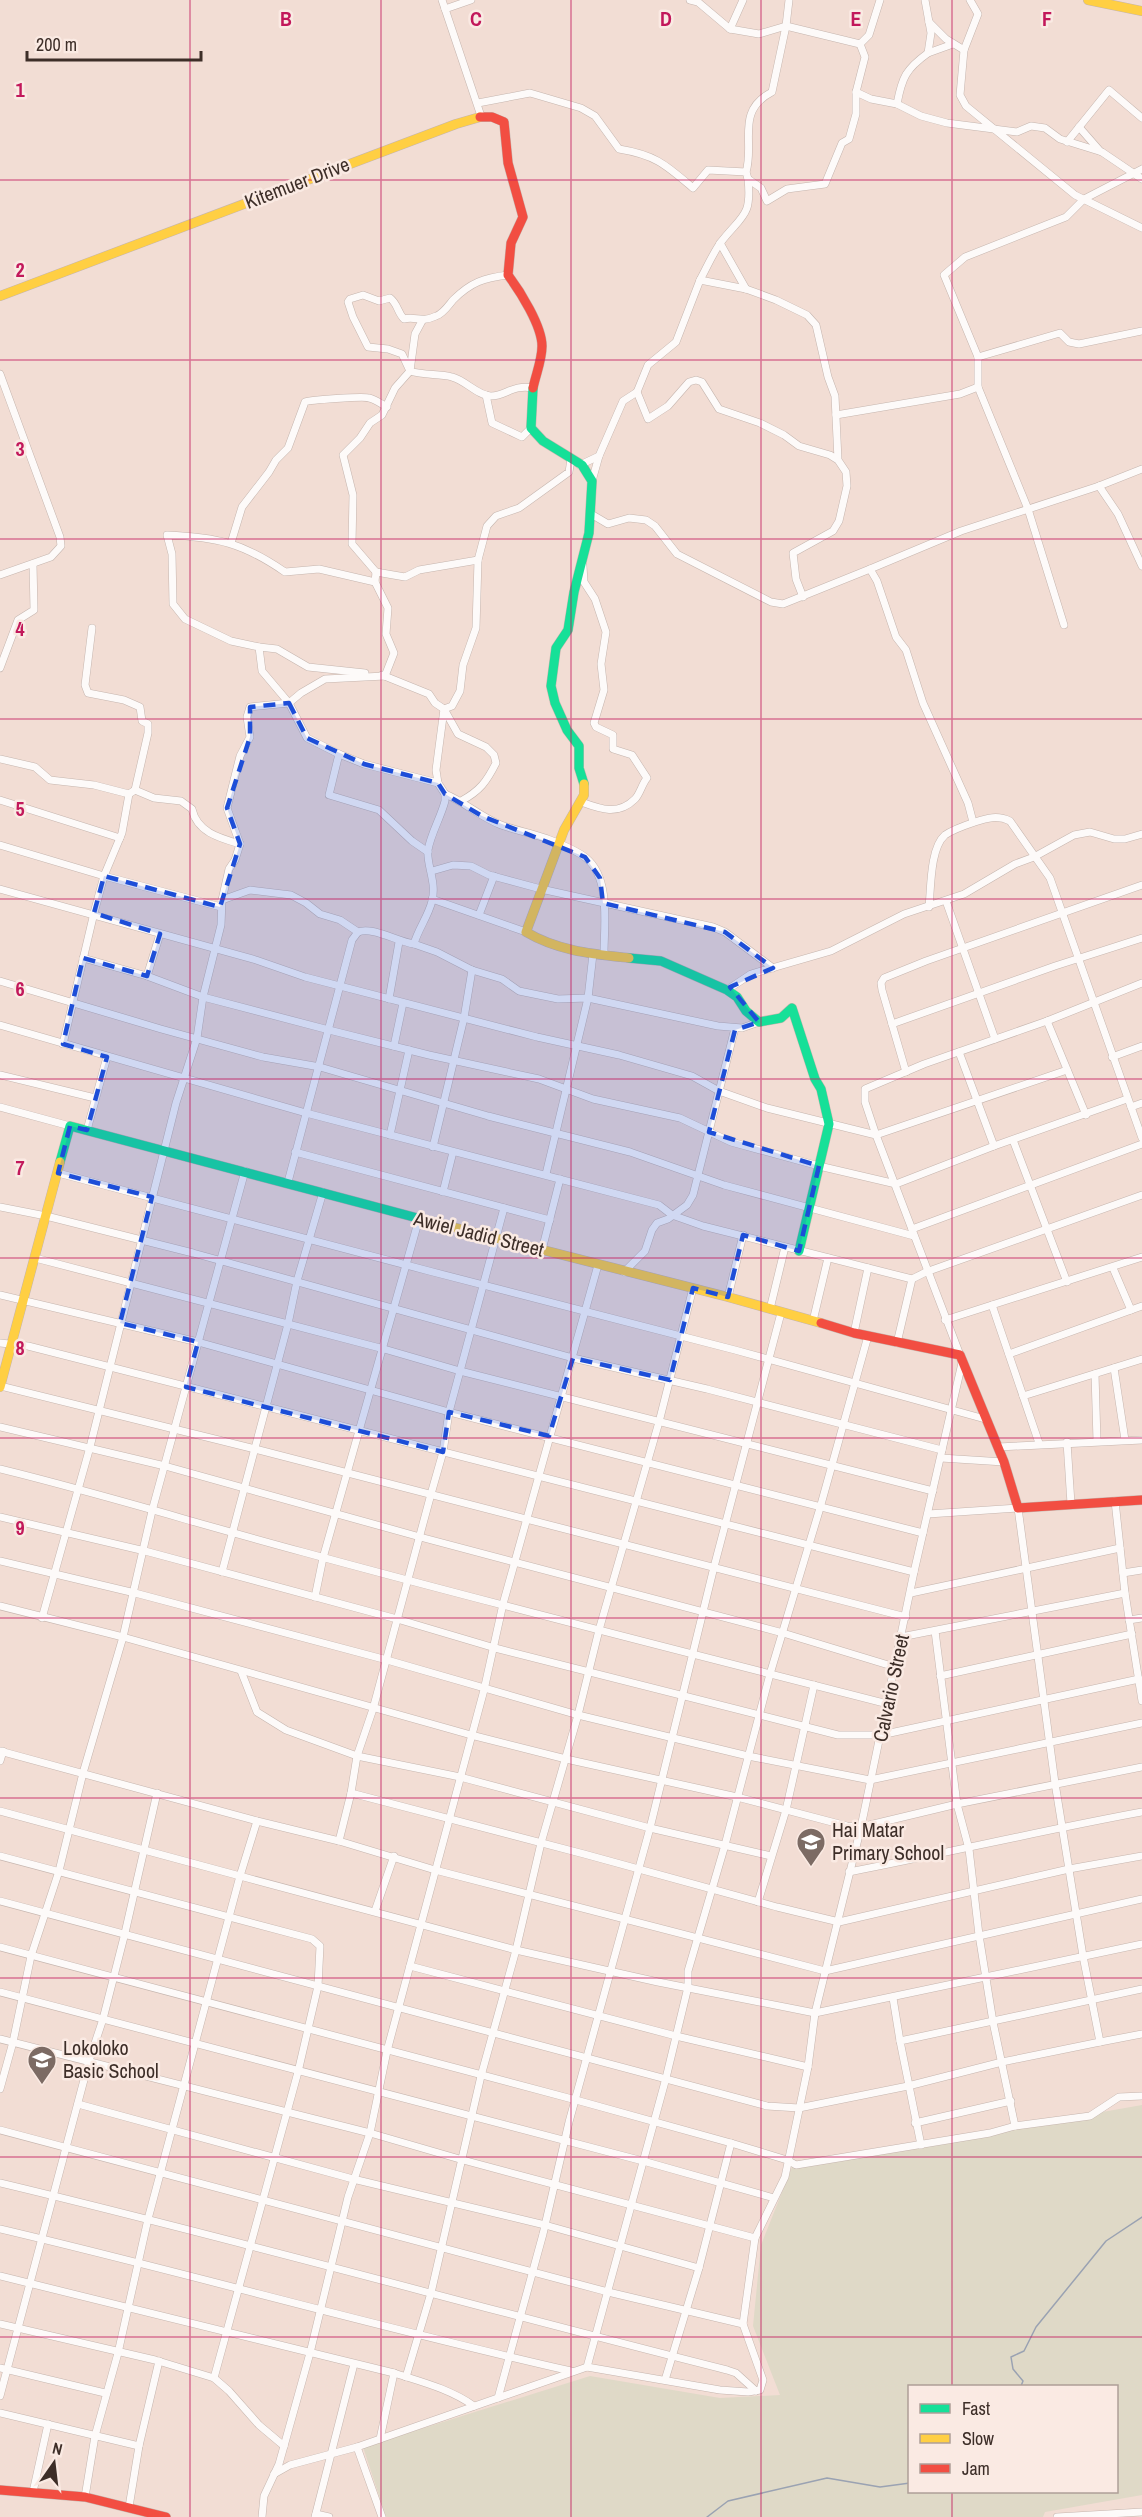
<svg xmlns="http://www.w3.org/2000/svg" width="1142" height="2517" viewBox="0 0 1142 2517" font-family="'Archivo Narrow',sans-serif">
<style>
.green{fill:#dfd9c7;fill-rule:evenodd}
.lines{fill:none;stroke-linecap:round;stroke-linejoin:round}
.stream{stroke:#9aa2b2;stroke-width:1.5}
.street-casing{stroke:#c5b5ae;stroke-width:8}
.fast-casing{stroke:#c5b5ae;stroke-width:10}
.slow-casing{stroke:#c5b5ae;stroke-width:10}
.jam-casing{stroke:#c5b5ae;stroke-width:10}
.street{stroke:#fdfaf9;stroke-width:7}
.fast{stroke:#16e098;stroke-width:9}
.slow{stroke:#ffcf43;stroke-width:9}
.jam{stroke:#f24e42;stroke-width:9}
.marked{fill:#1d4ed8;fill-opacity:0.2;stroke:#1d4ed8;stroke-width:4.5;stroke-dasharray:12 8;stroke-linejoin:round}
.grid{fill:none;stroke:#c2185b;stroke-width:1.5;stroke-opacity:0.55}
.labels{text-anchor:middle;stroke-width:5;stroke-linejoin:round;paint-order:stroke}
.street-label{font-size:20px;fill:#3d2e28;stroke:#faeae3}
.poi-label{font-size:20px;fill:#3d2e28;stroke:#faeae3;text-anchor:start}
.grid-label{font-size:20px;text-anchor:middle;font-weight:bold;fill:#c2185b;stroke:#faeae3;stroke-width:5;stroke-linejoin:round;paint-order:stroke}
</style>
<rect width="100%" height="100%" fill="#f2ddd4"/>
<!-- green -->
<path class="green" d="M1142,2105v390l-97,17 -2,5h-657l-23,-70 227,-71 130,22 60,-3 -27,-69 8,-81 31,-78zM910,2386h206v106h-206z"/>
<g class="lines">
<!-- stream -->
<g class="stream">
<path d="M1021,2386l2,-5 -10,-12 -2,-12 13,-6 12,-24 70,-86 36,-24"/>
<path d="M707,2517l21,-16 99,-23 53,9 30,-4"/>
</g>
<!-- street casing -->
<g class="street-casing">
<g id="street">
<path d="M442,0l39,116"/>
<path d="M690,0l8,2 32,27 29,5 27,-8 74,18"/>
<path d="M880,0l-11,35 -9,9 5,13 -9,35 15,7 26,5 24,12 26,7 70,9 14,-6 14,2 15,11 42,13 40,27"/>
<path d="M970,0l8,14 -14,36 -4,45 6,11 109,89 67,33"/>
<path d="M445,9l26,-9"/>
<path d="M929,22l17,17 18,11"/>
<path d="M730,29l13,-29"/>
<path d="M928,53l25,-9"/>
<path d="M478,103l52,-10 51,15 14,8 24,33c37,6 47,16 74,39l15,-18 38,2 2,7 13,9 6,13 20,-12 38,-5 17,-41 7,-4 7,-25v-22"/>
<path d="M897,104c5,-27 9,-35 31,-51l3,-20 -6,-33"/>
<path d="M1079,127l21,24"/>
<path d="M1067,142l42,-52 33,28"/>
<path d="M746,172c9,-29 -11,-61 26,-80l14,-66 3,-26"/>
<path d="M720,243l26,46"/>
<path d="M508,275c-24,3 -37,7 -55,25 -5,6 -10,14 -17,16 -15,7 -20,0 -32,3 -7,-7 -6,-15 -14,-21l-11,3 -16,-6 -13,4 -2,3 5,15 15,30 20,2 14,5 8,17c15,5 29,2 42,6 13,3 26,19 39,19 15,0 22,-12 42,-8"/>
<path d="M700,280c7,-13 13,-27 21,-38 21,-27 31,-25 27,-63"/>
<path d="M422,321l-7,13 -5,37 -15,17 -13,27 -12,8 -10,15 -17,17 10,40 -1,49 24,28 29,5 14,-7 59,-10"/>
<path d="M978,357l82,-24 9,9 10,2 63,-13"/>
<path d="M0,374l60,163 1,9 -10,11 -51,18"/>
<path d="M978,387v-30l-34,-82 21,-18 101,-40 18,-18 58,-30"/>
<path d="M486,395l6,28 30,14 9,-9"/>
<path d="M836,415l124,-21 18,-7 50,122 36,116"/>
<path d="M580,465l19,-9 24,-55 14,-9"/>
<path d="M592,481l7,-25"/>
<path d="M1099,486l19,28 24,52"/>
<path d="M591,514l17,10 21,-6 17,2 9,6 22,28 94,48 12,2 87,-35 7,12 19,56 10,13 17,53 45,100 5,19"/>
<path d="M231,543l11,-36 27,-35 7,-12 12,-12 17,-46c3,-2 59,-6 64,-4 6,1 12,6 18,9"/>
<path d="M870,569l91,-38 138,-45 43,-17"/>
<path d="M376,572l-1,10 13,26 -2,26 8,19 -9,23"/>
<path d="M375,582l-56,-13 -34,3c-42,-29 -68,-35 -118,-37l5,19 1,50 12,15 46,22 28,6 3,24 27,32 18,35 32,16 -10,41 50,15 33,31 16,11"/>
<path d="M803,597l-7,-18 -3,-26 40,-22 6,-10 8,-35 -1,-14 -8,-12 -3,-64 -7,-19 -12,-52 -9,-10 -31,-15 -30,-11 -46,-9 -24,62 -28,23 -11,27 11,27 20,-13 21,-24 7,-2 6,2 17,27 41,14 24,12 15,11 31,9 8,5"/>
<path d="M259,647l18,2 31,18 57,6"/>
<path d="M0,668l18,-48 16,-10 -1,-46"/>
<path d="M382,675l47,19 6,9 9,6 14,25 28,13 8,8 2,8c-9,18 -16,28 -35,38"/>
<path d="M339,754l25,10 74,19"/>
<path d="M0,759l35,8 15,13 44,5 35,9"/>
<path d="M135,790l19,8 27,3 11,8c5,23 27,29 48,35"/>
<path d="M445,794c20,8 35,23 56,31 14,5 29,8 44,13 13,5 30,11 41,20 25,20 18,68 18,96"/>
<path d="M0,800l120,38"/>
<path d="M581,802c19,7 37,14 54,-3 5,-5 7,-15 12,-21l-15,-23 -19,-6v-14l-17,-8 -2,-4 10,-33 -3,-26 5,-32 -11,-33 -11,-17 -1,-16"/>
<path d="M0,845l104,31 117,31"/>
<path d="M432,871l21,-6 18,1 18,9 52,14 172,38 12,5 48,36"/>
<path d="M0,889l256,71 49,17 232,60 82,18 73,21 27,15 48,17 109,27 191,-65"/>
<path d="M432,899l94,33"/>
<path d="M222,900l28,-10 41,5 15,8 14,11 20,6 18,12"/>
<path d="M946,901l49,138"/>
<path d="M929,907c2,-19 1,-59 16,-72 7,-5 21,-10 30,-13 12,-4 23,-7 35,-1l40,57 92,260"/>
<path d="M479,915l15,-39"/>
<path d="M414,944l23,8 35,18 30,9 17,12 39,8 30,-1 130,28 24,2 17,-6"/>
<path d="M83,958l64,18 56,21 126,33 100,25 110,24 54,20 87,19 51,24 88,24 77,18 98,-38 133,-47"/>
<path d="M147,976l13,-42"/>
<path d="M0,981l161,48 102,28 57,10 168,49 142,36 94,33 190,51"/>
<path d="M727,990l24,-16 80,-23 73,-37 60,-20 51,-30 19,-7 40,-22 16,-3 24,7h11l17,-5"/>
<path d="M389,999l10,-57"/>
<path d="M1047,1021l39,94"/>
<path d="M892,1024l163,-58 87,-28"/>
<path d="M0,1025l306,88 353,92 13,10 31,11 209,53 14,-7 216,-77"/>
<path d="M63,1044l31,-131 10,-37 18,-43 7,-39 6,-4 13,-57v-9l-6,-3 -2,-14 -16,-7 -36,-7 -3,-8 7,-57"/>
<path d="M394,1046l9,-43"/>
<path d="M959,1052l35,94"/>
<path d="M1112,1057l30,-11"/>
<path d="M906,1072l-24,-82 -1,-7 3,-5 42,-17 216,-76"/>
<path d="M0,1075l95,23"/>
<path d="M0,1107l70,19"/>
<path d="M1131,1107l11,-4"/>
<path d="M87,1130l20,-73"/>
<path d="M390,1135l19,-85"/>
<path d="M1013,1140l54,142"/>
<path d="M433,1147l31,-129 8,-48"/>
<path d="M295,1152l255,68"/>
<path d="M58,1173l371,98 306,79 250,69"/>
<path d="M546,1174l42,-176 5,-44"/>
<path d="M288,1182l64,-242 6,-8c14,-6 40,10 56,12 4,-15 14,-27 18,-43 5,-19 -6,-37 -4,-51 3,-17 13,-33 17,-49v-7l-7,-11 -2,-13 8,-61 8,-3 8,-15 3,-26 13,-37 2,-68 9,-34 9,-10 23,-8 50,-36 2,-13"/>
<path d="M443,1192l10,-40"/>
<path d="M0,1207l46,9 147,37 380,105 134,31 235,61"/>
<path d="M912,1229l230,-85"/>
<path d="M542,1250l18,-71"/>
<path d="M35,1258l349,91 76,22 473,120"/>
<path d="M1113,1268l18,42"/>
<path d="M624,1272l21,-21 7,-21 5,-7 11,-4 19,-14 6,-10 42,-167"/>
<path d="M0,1295l198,47 251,70 474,121"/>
<path d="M728,1297l15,-62"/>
<path d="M992,1305l47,138"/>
<path d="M770,1309l15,-62"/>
<path d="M945,1320l197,-63"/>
<path d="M813,1321l15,-63"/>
<path d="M854,1333l14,-65"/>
<path d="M0,1343l28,3 886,226"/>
<path d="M897,1343l15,-64"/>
<path d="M1009,1354l133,-48"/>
<path d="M960,1355l-84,-220 -11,-33v-13l59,-25 123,-43 95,-38"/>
<path d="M1114,1368l11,72"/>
<path d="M1095,1374l2,67"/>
<path d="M0,1386l255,63 651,168"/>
<path d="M1023,1396l119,-37"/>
<path d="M0,1427l165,39 255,71 363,96 112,34"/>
<path d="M1067,1442l4,62"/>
<path d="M998,1447l144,-7"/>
<path d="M941,1458l63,4"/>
<path d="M0,1469c102,25 202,56 303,83 194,53 390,102 585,152"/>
<path d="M1115,1501l10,92 17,108"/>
<path d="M0,1517l145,34 252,68 98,29 343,87h43l258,-56"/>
<path d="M0,1561l135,32 252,67 191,55 170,41 122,24 272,-57"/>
<path d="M222,1572l66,-248 9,-43 26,-89"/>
<path d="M1123,1573l19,-3"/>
<path d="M911,1593l209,-45"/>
<path d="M315,1597l8,-39 96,-339"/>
<path d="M0,1606l123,31 348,98 95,24 171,38 110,29 14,1 96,-23 185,-37"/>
<path d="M42,1618l48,-171 86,-344 21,-65 6,-41 18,-72 1,-25 7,-31 6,-9 5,-16 -13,-36 13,-52 10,-19 -3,-20 3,-10 39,-4 12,-10 24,-14 60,-3"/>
<path d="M1129,1620l13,-2"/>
<path d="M935,1631l22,173 12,45 10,86 14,87 22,104"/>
<path d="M901,1637l224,-44"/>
<path d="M241,1671l16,41 29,18 71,26 103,21 190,51 121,28"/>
<path d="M940,1676l192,-42"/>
<path d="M0,1751l257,70 82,20 96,29 390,101 317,-72"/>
<path d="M0,1761l3,-10"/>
<path d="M351,1793l233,61 193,53 62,15 230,-53 73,-13"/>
<path d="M0,1811l240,65 17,-55"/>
<path d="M339,1841l12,-48 6,-37 16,-47 58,-215 12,-42 6,-40 55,-204"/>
<path d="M0,1856l312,83 8,7 -2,40 -20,86 -84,306"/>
<path d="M849,1872c98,-19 195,-42 293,-60"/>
<path d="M0,1901l767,205 32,2 109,-22 94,-24 98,-20 -17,-86 -28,-173 -37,-275 -90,6"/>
<path d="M758,1902l28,-92 28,-125"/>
<path d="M375,1911l19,-55"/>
<path d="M0,1947l576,153 155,43 56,17 9,5 194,-32 25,-7 75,-10 29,-19 23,-1"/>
<path d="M410,1966l266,70 132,31"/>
<path d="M0,1992l643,169 131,37"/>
<path d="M893,1998l7,43"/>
<path d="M0,2039l370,94 93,27 292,78"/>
<path d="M1100,2042l42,-8"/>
<path d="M0,2089l13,-47 18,-86 28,-85 24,-98 40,-136 29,-126 93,-340"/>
<path d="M78,2104l275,75 192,46 154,43 32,-125"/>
<path d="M915,2123l96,-22"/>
<path d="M0,2130l608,162 135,32"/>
<path d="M921,2145l-21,-104 242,-52"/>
<path d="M0,2183c243,58 484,126 727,187l9,3 20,18"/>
<path d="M0,2229c191,45 380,99 571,142"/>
<path d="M0,2276l394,97c28,9 56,16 80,33"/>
<path d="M0,2324l155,36 59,18 15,13 30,34 25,21"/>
<path d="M587,2367l79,-289 22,-91v-16l37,-126 45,-171 50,-166 48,-172"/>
<path d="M0,2368l105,25"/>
<path d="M406,2377l25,-84 50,-217 35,-126 25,-107 37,-128 21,-85 60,-208 34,-134"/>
<path d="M665,2380l34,-112"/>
<path d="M0,2396l89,-335 14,-42 22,-86 32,-140"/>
<path d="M498,2398l45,-164 26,-112 81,-294 64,-261 67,-254"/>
<path d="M0,2413l139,33"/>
<path d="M380,2439l14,-66"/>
<path d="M274,2474l16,-9 67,-18"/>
<path d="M33,2492l15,-68"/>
<path d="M85,2497l10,-61 23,-83 30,-134 92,-343 276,74 142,32 157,31 327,-69"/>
<path d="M129,2507l10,-61 20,-85"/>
<path d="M316,2514l13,3"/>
<path d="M262,2517l2,-21 15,-32 31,-111 38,-156 22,-64 17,-82 97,-361 19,-86 95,-339"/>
<path d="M315,2517l39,-153"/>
<path d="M382,2517l-25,-70 230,-80 133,23 28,2 12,-2 3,-10 -20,-56 12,-86 30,-61 23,-110 7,-54 46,-186 53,-255 48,-209"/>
<path d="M1057,2517l85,-5"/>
</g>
</g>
<!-- fast casing -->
<g class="fast-casing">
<g id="fast">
<path d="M533,388l-2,40 12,13 39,24 10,16 -3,52 -15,59 -6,38 -12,18 -5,38 4,17 12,27 12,16v22l5,16"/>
<path d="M629,958l32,3 66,29 10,7 9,14 13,11 22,-4 11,-10 23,71 6,10 8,35 -30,127"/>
<path d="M60,1162l10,-36 355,94"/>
</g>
</g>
<!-- slow casing -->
<g class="slow-casing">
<g id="slow">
<path d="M1088,0l54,11"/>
<path d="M0,296l456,-172 24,-7"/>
<path d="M584,784v11l-20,35 -38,102c32,19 67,22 103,26"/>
<path d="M425,1220l303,77 93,26"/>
<path d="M0,1387l60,-225"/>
</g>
</g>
<!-- jam casing -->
<g class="jam-casing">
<g id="jam">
<path d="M480,117h12l12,5 4,41 15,54 -12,26 -3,32c12,16 34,51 34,71 0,14 -6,28 -9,42"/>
<path d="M821,1323l33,10 106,22 44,107 14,46 124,-8"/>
<path d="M0,2490l85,7 81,20"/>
</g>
</g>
<!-- street -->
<use href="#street" class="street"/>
<!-- fast -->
<use href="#fast" class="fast"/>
<!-- slow -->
<use href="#slow" class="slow"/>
<!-- jam -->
<use href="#jam" class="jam"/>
</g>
<!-- marked area -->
<path class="marked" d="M289,703l18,35 57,26 74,19 7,11 37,22 103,41 15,21 3,25 122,29 48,36 -43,19 29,35 -24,8 -26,102 110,34 -20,85 -56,-16 -15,62 -35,-9 -23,92 -97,-22 -24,78 -100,-24 -6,40 -257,-65 12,-45 -78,-19 32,-126 -94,-24 12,-47 17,4 20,-73 -44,-13 20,-86 64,18 13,-42 -66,-21 10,-37 116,31 20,-63 -13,-36 23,-71v-30z"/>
<!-- grid -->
<path class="grid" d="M190,0v2517M381,0v2517M571,0v2517M761,0v2517M952,0v2386M0,180h1142M0,360h1142M0,539h1142M0,719h1142M0,899h1142M0,1079h1142M0,1258h1142M0,1438h1142M0,1618h1142M0,1798h1142M0,1978h1142M0,2157h1142M0,2337h1142M952,2492v25"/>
<!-- icons -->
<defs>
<g id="school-pin" transform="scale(1.5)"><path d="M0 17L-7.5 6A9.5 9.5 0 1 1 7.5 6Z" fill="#7c6b64" stroke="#faeae3"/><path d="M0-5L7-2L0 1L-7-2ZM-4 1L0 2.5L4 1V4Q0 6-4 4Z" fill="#fff"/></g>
</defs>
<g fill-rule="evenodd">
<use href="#school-pin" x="811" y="1842"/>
<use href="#school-pin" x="42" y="2060"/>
</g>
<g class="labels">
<!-- street labels -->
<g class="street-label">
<text transform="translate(297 183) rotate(-21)" y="7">Kitemuer Drive</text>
<text transform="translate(479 1234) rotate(14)" y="7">Awiel Jadid Street</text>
<text transform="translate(891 1688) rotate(-78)" y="7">Calvario Street</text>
</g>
<!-- poi labels -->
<g class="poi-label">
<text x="832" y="1837">Hai Matar<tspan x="832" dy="23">Primary School</tspan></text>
<text x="63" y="2055">Lokoloko<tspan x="63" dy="23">Basic School</tspan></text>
</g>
</g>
<g class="grid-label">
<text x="286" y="26">B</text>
<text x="476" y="26">C</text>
<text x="666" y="26">D</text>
<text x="856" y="26">E</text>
<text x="1047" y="26">F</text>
<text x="20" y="97">1</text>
<text x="20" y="277">2</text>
<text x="20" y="456">3</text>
<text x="20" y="636">4</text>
<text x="20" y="816">5</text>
<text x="20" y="996">6</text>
<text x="20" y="1175">7</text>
<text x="20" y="1355">8</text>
<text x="20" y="1535">9</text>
</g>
<!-- legend -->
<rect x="908" y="2385" width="210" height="108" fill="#faeae3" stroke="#ae9f98" stroke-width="1.5"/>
<rect x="920" y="2404" width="30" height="9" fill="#16e098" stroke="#ae9f98" stroke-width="1.5"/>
<text x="962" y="2415" font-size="18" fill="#3d2e28">Fast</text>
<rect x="920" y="2434" width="30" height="9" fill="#ffcf43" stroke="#ae9f98" stroke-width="1.5"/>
<text x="962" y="2445" font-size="18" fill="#3d2e28">Slow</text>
<rect x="920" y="2464" width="30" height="9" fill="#f24e42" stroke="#ae9f98" stroke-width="1.5"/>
<text x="962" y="2475" font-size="18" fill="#3d2e28">Jam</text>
<!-- north arrow -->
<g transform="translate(54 2463) rotate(14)" stroke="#faeae3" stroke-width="4.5" paint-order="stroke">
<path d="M0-4.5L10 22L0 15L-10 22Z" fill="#3d2e28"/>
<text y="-9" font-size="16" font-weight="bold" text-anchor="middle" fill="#3d2e28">N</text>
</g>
<!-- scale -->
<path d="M27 51v9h174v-9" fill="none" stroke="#3d2e28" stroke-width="3"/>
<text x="36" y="51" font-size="18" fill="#3d2e28" stroke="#faeae3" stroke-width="4.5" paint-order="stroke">200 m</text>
</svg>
